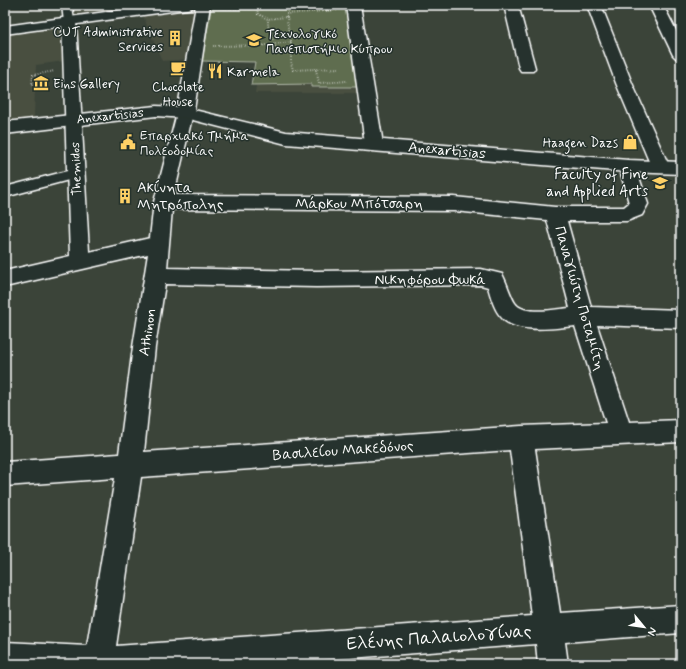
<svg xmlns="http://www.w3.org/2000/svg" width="686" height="669" viewBox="0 0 686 669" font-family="Mynerve,sans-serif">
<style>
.built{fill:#494f41}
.green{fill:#5f6d4f;stroke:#afb6a7}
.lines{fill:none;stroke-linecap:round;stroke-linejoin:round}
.pedestrian-casing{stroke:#fff;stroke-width:3}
.minor-casing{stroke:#fff;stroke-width:3}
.tertiary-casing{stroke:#fff;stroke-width:3}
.path{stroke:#fff;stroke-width:2;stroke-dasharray:0.5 2;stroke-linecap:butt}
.pedestrian{fill:#26332d;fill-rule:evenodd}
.minor{fill:#26332d;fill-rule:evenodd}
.tertiary{fill:#26332d;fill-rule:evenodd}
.labels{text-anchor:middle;stroke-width:3;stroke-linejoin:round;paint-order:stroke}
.far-poi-label{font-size:13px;fill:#fff;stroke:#26332d;text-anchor:start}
.far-street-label{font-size:13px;fill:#fff;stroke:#26332d}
.street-label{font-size:15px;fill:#fff;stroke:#26332d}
.poi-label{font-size:15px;fill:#fff;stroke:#26332d;text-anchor:end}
.near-street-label{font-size:18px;fill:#fff;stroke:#26332d}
</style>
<rect width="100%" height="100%" fill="#3b4439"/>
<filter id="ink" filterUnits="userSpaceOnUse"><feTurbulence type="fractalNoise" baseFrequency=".025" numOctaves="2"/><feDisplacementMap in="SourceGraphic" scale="8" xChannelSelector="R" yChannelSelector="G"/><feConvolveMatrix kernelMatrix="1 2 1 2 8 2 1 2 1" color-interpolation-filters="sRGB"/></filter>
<g filter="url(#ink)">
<!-- built -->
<g class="built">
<path d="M67,5h81l-79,12z"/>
<path d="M189,5h22v4h42l44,-4h49l15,88h-106l1,-7 -5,-1 4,-23 -53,-1 -11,-2 -29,2 -21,-50z"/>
<path d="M69,22l2,38 -35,5 -2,50 1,9 -30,4v-98z"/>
</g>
<!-- green -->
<path class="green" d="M297,5h49l14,82h-49v-3l-60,1 4,-23 -53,-1 9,-52h42z"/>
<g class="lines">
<!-- pedestrian casing -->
<g class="pedestrian-casing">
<g id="pedestrian">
<path d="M62,5h10l2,17 -1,2h-8l-1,-2z"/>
<path d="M125,5h10v2l-5,3 -4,-1z"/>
<path d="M75,169l5,2 2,3 -2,3 -75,20v-10z"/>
</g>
</g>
<!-- minor casing -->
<g class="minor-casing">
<g id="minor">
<path d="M346,5h14l23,139 -3,4 -6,2 -6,-2 -3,-4z"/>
<path d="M504,5h14l17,63 -2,3h-12l-2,-3z"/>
<path d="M587,5h14l31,78 37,83 -3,4 -6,2 -6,-2 -3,-4 -35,-83z"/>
<path d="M649,5h14l18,35v20l-5,-2 -3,-3z"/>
<path d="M69,18l5,1 2,3 13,230 61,-14 4,-36 23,-89 2,-4 6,-1 6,1 2,4 -19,82 280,2 101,10h69l5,-4 -10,-37 3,-4 6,-2 6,2 14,42 -6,11 -15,6h-60l24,86 90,3v18l-84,-3 32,97 52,-2v22l-146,7 25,164 121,-8v28l-116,9 3,22h-30l-2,-20 -265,20h-266v-22l82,4 28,-168 -110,8v-24l114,-8 14,-107 15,-93 -143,33v-16l65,-15 -8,-234 2,-3zM172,209l282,2 93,9 23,88c-13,1 -47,8 -55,-5 -5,-8 -8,-20 -13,-29l-21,-5 -165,2 -149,-3zM165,284l151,3 165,-2 7,2c3,10 6,23 14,31 14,16 54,10 73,8l31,97 -85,3 -377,26 11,-105zM510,450l22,166 -416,30 25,-169z"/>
</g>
</g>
<!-- tertiary casing -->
<g class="tertiary-casing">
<g id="tertiary">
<path d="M156,5h38l-2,3 -5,1 -182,25v-8z"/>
<path d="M196,5h14l-16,105 92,22 342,28 53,2v12l-53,-2 -342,-28 -101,-26 -29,-2 -151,18v-12l151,-16 22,1z"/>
</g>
</g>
<!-- path -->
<g class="path">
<path d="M219,8l34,1 35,-3v7"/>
<path d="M257,9l1,5 10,5 18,-2v-3l52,-4"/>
<path d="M287,17l2,20h2v25l2,8 46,-2"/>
<path d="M273,44l19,-2"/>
<path d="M273,45l9,6h10"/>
<path d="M213,46l60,-1 -1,-15 -4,-4v-7"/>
<path d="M316,70l3,13 28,-2"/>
<path d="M38,83l-6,1 1,-9 22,-4"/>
</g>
<!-- pedestrian -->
<use href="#pedestrian" class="pedestrian"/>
<!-- minor -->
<use href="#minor" class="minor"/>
<!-- tertiary -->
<use href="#tertiary" class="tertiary"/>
</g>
</g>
<!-- icons -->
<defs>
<g id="building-bare" transform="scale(1.2)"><path d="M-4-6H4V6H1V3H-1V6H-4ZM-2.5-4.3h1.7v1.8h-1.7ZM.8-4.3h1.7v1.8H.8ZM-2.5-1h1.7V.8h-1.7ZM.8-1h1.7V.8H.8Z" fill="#ffd166" stroke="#26332d" stroke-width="2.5" paint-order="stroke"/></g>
<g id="university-bare" transform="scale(1.2)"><path d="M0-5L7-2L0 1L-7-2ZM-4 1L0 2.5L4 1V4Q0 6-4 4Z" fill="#ffd166" stroke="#26332d" stroke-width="2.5" paint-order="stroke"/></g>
<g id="cafe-bare" transform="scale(1.2)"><path d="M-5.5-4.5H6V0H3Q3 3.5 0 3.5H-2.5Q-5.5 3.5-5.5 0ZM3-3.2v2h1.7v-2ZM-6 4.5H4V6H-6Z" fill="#ffd166" stroke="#26332d" stroke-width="2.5" paint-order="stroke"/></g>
<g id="restaurant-bare" transform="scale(1.2)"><path d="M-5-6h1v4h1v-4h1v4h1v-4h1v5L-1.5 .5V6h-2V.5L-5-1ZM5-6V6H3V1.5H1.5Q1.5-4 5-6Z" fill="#ffd166" stroke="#26332d" stroke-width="2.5" paint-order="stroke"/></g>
<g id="museum-bare" transform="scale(1.2)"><path d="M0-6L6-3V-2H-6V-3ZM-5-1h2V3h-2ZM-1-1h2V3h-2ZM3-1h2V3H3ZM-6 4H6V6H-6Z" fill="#ffd166" stroke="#26332d" stroke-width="2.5" paint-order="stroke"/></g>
<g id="civic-bare" transform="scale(1.2)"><path d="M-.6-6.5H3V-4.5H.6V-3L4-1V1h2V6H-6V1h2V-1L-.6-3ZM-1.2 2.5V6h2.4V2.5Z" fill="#ffd166" stroke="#26332d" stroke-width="2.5" paint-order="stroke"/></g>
<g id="shop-bare" transform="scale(1.2)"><path d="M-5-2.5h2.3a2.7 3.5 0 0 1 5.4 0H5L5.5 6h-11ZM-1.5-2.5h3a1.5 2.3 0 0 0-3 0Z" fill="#ffd166" stroke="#26332d" stroke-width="2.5" paint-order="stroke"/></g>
</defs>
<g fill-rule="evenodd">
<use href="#building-bare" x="175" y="38"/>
<use href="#university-bare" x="254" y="40"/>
<use href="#cafe-bare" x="178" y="68"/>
<use href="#restaurant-bare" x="215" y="71"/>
<use href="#museum-bare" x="41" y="83"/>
<use href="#civic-bare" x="128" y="142"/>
<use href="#shop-bare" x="630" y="142"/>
<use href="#university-bare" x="660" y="183"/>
<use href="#building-bare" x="125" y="196"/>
</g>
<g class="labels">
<!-- far-poi labels -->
<g class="far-poi-label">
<text x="163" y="36" text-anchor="end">CUT Administrative<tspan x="163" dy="15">Services</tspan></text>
<text x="266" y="38">Τεχνολογικό<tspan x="266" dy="15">Πανεπιστήμιο Κύπρου</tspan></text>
<text x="227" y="76">Karmela</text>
<text x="53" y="88">Eins Gallery</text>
<text x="178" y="91" text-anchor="middle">Chocolate<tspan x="178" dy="15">House</tspan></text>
<text x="140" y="140">Επαρχιακό Τμήμα<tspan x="140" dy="15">Πολεοδομίας</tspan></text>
<text x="618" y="147" text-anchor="end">Haagen Dazs</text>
</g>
<!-- far-street labels -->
<g class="far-street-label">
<text transform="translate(110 115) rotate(-6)" y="5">Anexartisias</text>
<text transform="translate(75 169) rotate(-92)" y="5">Themidos</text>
</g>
<!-- street labels -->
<g class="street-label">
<text transform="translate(447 150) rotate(5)" y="5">Anexartisias</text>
<text x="359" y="208">Μάρκου Μπότσαρη</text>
<text x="430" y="284">Νικηφόρου Φωκά</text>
<text transform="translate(580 298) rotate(74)" y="5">Παναγιώτη Ποταμίτη</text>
<text transform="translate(147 332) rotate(-81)" y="5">Athinon</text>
<text transform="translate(343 450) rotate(-4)" y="5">Βασιλείου Μακεδόνος</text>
</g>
<!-- poi labels -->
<g class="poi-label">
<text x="648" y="179">Faculty of Fine<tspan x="648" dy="17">and Applied Arts</tspan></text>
<text x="137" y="192" text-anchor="start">Ακίνητα<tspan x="137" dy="17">Μητρόπολης</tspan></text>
</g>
<!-- near-street labels -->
<g class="near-street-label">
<text transform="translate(439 637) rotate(-4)" y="6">Ελένης Παλαιολογίνας</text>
</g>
</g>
<!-- margin -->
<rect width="686" height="669" fill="none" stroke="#26332d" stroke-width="20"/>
<rect x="10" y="10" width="666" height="649" fill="none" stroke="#fff" stroke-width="1.5" filter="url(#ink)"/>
<!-- north arrow -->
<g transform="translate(644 627) rotate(119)" stroke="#26332d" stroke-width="3" paint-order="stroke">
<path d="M0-3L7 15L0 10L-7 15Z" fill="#ffffff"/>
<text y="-6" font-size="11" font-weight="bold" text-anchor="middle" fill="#ffffff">N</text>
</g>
</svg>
